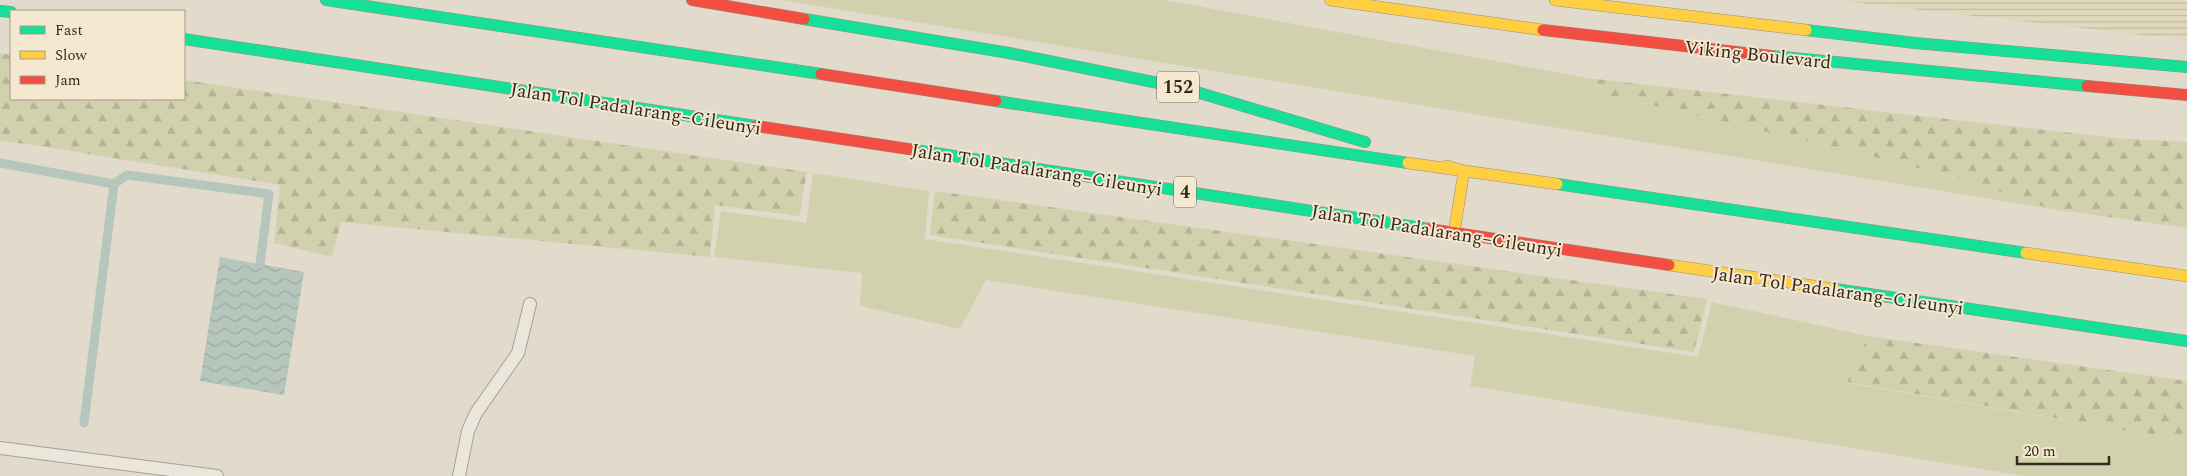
<svg xmlns="http://www.w3.org/2000/svg" width="2187" height="476" viewBox="0 0 2187 476" font-family="Spectral,serif">
<style>
.farmland{fill:url(#farmland-rules)}
.green{fill:#d2d1ad}
.forest{fill:url(#forest-firs)}
.water{fill:url(#water-waves)}
.lines{fill:none;stroke-linecap:round;stroke-linejoin:round}
.stream{stroke:#b6c6bc;stroke-width:9}
.lane-casing{stroke:#a79f94;stroke-width:14}
.fast-casing{stroke:#978f84;stroke-width:12}
.slow-casing{stroke:#978f84;stroke-width:12}
.jam-casing{stroke:#978f84;stroke-width:12}
.lane{stroke:#eae6dc;stroke-width:12}
.fast{stroke:#16e098;stroke-width:11}
.slow{stroke:#ffcf43;stroke-width:11}
.jam{stroke:#f24e42;stroke-width:11}
.labels{text-anchor:middle;stroke-width:4;stroke-linejoin:round;paint-order:stroke}
.shield{fill:#f4e8d0;stroke:#6e6253;stroke-width:1}
.shield-label{font-size:18px;font-weight:bold;fill:#35281d}
.street-label{font-size:19px;fill:#35281d;stroke:#f4e8d0}
</style>
<defs>
<pattern id="farmland-rules" width="6" height="5" patternUnits="userSpaceOnUse" patternTransform="scale(1.25)"><rect width="6" height="5" fill="#e1d9bc"/><path d="M0 2.5h6" fill="none" stroke="#c2baa1"/></pattern>
<pattern id="forest-firs" width="22" height="20" patternUnits="userSpaceOnUse" patternTransform="scale(1.25)"><rect width="22" height="20" fill="#d2d1ad"/><path d="M5 1l3.5 6h-7zM16 11l3.5 6h-7z" fill="#b5b394"/></pattern>
<pattern id="water-waves" width="16" height="10" patternUnits="userSpaceOnUse" patternTransform="scale(1.25)"><rect width="16" height="10" fill="#b6c6bc"/><path d="M0 5q4-4 8 0t8 0" fill="none" stroke="#9daaa1"/></pattern>
</defs>
<rect width="100%" height="100%" fill="#e2dacb"/>
<!-- farmland -->
<path class="farmland" d="M1834,0h353v40z"/>
<!-- green -->
<g class="green">
<path d="M782,0h383l422,78 25,18 242,56 101,25 96,32z"/>
<path d="M813,173l116,18 -4,48 773,118 14,-55 156,34 -21,47 340,58v35h-162l-555,-90 5,-30 -489,-76 -26,49 -100,-23 2,-33 -148,-16 7,-46 85,12z"/>
</g>
<!-- forest -->
<g class="forest">
<path d="M0,53l11,2v44h173v-19l623,92 -8,44 -84,-11 -5,52 -369,-35 -9,35 -58,-14 6,-58 -246,-40 -34,-4z"/>
<path d="M1587,78l528,60 72,4v86l-136,-19 -96,-32 -101,-25 -242,-56z"/>
<path d="M935,191l772,108 -13,53 -764,-117z"/>
<path d="M1868,336l319,45v60l-340,-59z"/>
</g>
<!-- water -->
<path class="water" d="M220,257l84,15 -20,123 -84,-14z"/>
<g class="lines">
<!-- stream -->
<g class="stream">
<path d="M0,163l114,21 -30,239"/>
<path d="M114,184l13,-9 142,19 -9,70"/>
</g>
<!-- lane casing -->
<g class="lane-casing">
<g id="lane">
<path d="M0,448l217,28"/>
<path d="M459,476l9,-45 8,-18 42,-60 12,-49"/>
</g>
</g>
<!-- fast casing -->
<g class="fast-casing">
<g id="fast">
<path d="M326,0l495,74"/>
<path d="M0,11l11,1"/>
<path d="M804,19l205,34 174,35 182,54"/>
<path d="M1806,30l109,13 272,24"/>
<path d="M184,39l572,87"/>
<path d="M1772,56l315,30"/>
<path d="M996,101l412,62"/>
<path d="M915,150l514,79"/>
<path d="M1557,184l469,69"/>
<path d="M1835,289l352,52"/>
</g>
</g>
<!-- slow casing -->
<g class="slow-casing">
<g id="slow">
<path d="M1330,0l213,30"/>
<path d="M1555,0l251,30"/>
<path d="M1408,163l149,21"/>
<path d="M1447,166l17,5 -10,62"/>
<path d="M2026,253l161,23"/>
<path d="M1669,265l166,24"/>
</g>
</g>
<!-- jam casing -->
<g class="jam-casing">
<g id="jam">
<path d="M692,0l112,19"/>
<path d="M1543,30l229,26"/>
<path d="M821,74l175,27"/>
<path d="M2087,86l100,9"/>
<path d="M756,126l159,24"/>
<path d="M1429,229l240,36"/>
</g>
</g>
<!-- lane -->
<use href="#lane" class="lane"/>
<!-- fast -->
<use href="#fast" class="fast"/>
<!-- slow -->
<use href="#slow" class="slow"/>
<!-- jam -->
<use href="#jam" class="jam"/>
</g>
<g class="labels">
<!-- shield labels -->
<g class="shield">
<rect x="1157" y="71.5" width="42" height="31" rx="4"/>
<rect x="1174" y="176.5" width="22" height="31" rx="4"/>
</g>
<g class="shield-label">
<text x="1178" y="93">152</text>
<text x="1185" y="198">4</text>
</g>
<!-- street labels -->
<g class="street-label">
<text transform="translate(1758 54) rotate(6)" y="7">Viking Boulevard</text>
<text transform="translate(636 108) rotate(9)" y="7">Jalan Tol Padalarang–Cileunyi</text>
<text transform="translate(1037 169) rotate(9)" y="7">Jalan Tol Padalarang–Cileunyi</text>
<text transform="translate(1437 230) rotate(9)" y="7">Jalan Tol Padalarang–Cileunyi</text>
<text transform="translate(1838 290) rotate(8)" y="7">Jalan Tol Padalarang–Cileunyi</text>
</g>
</g>
<!-- legend -->
<rect x="10" y="10" width="175" height="90" fill="#f4e8d0" stroke="#a89b88"/>
<rect x="20" y="26" width="25" height="8" fill="#16e098" stroke="#a89b88"/>
<text x="55" y="35" font-size="15" fill="#35281d">Fast</text>
<rect x="20" y="51" width="25" height="8" fill="#ffcf43" stroke="#a89b88"/>
<text x="55" y="60" font-size="15" fill="#35281d">Slow</text>
<rect x="20" y="76" width="25" height="8" fill="#f24e42" stroke="#a89b88"/>
<text x="55" y="85" font-size="15" fill="#35281d">Jam</text>
<!-- scale -->
<path d="M2017 456v8h92v-8" fill="none" stroke="#35281d" stroke-width="2.5"/>
<text x="2024" y="456" font-size="15" fill="#35281d" stroke="#f4e8d0" stroke-width="4" paint-order="stroke">20 m</text>
</svg>
